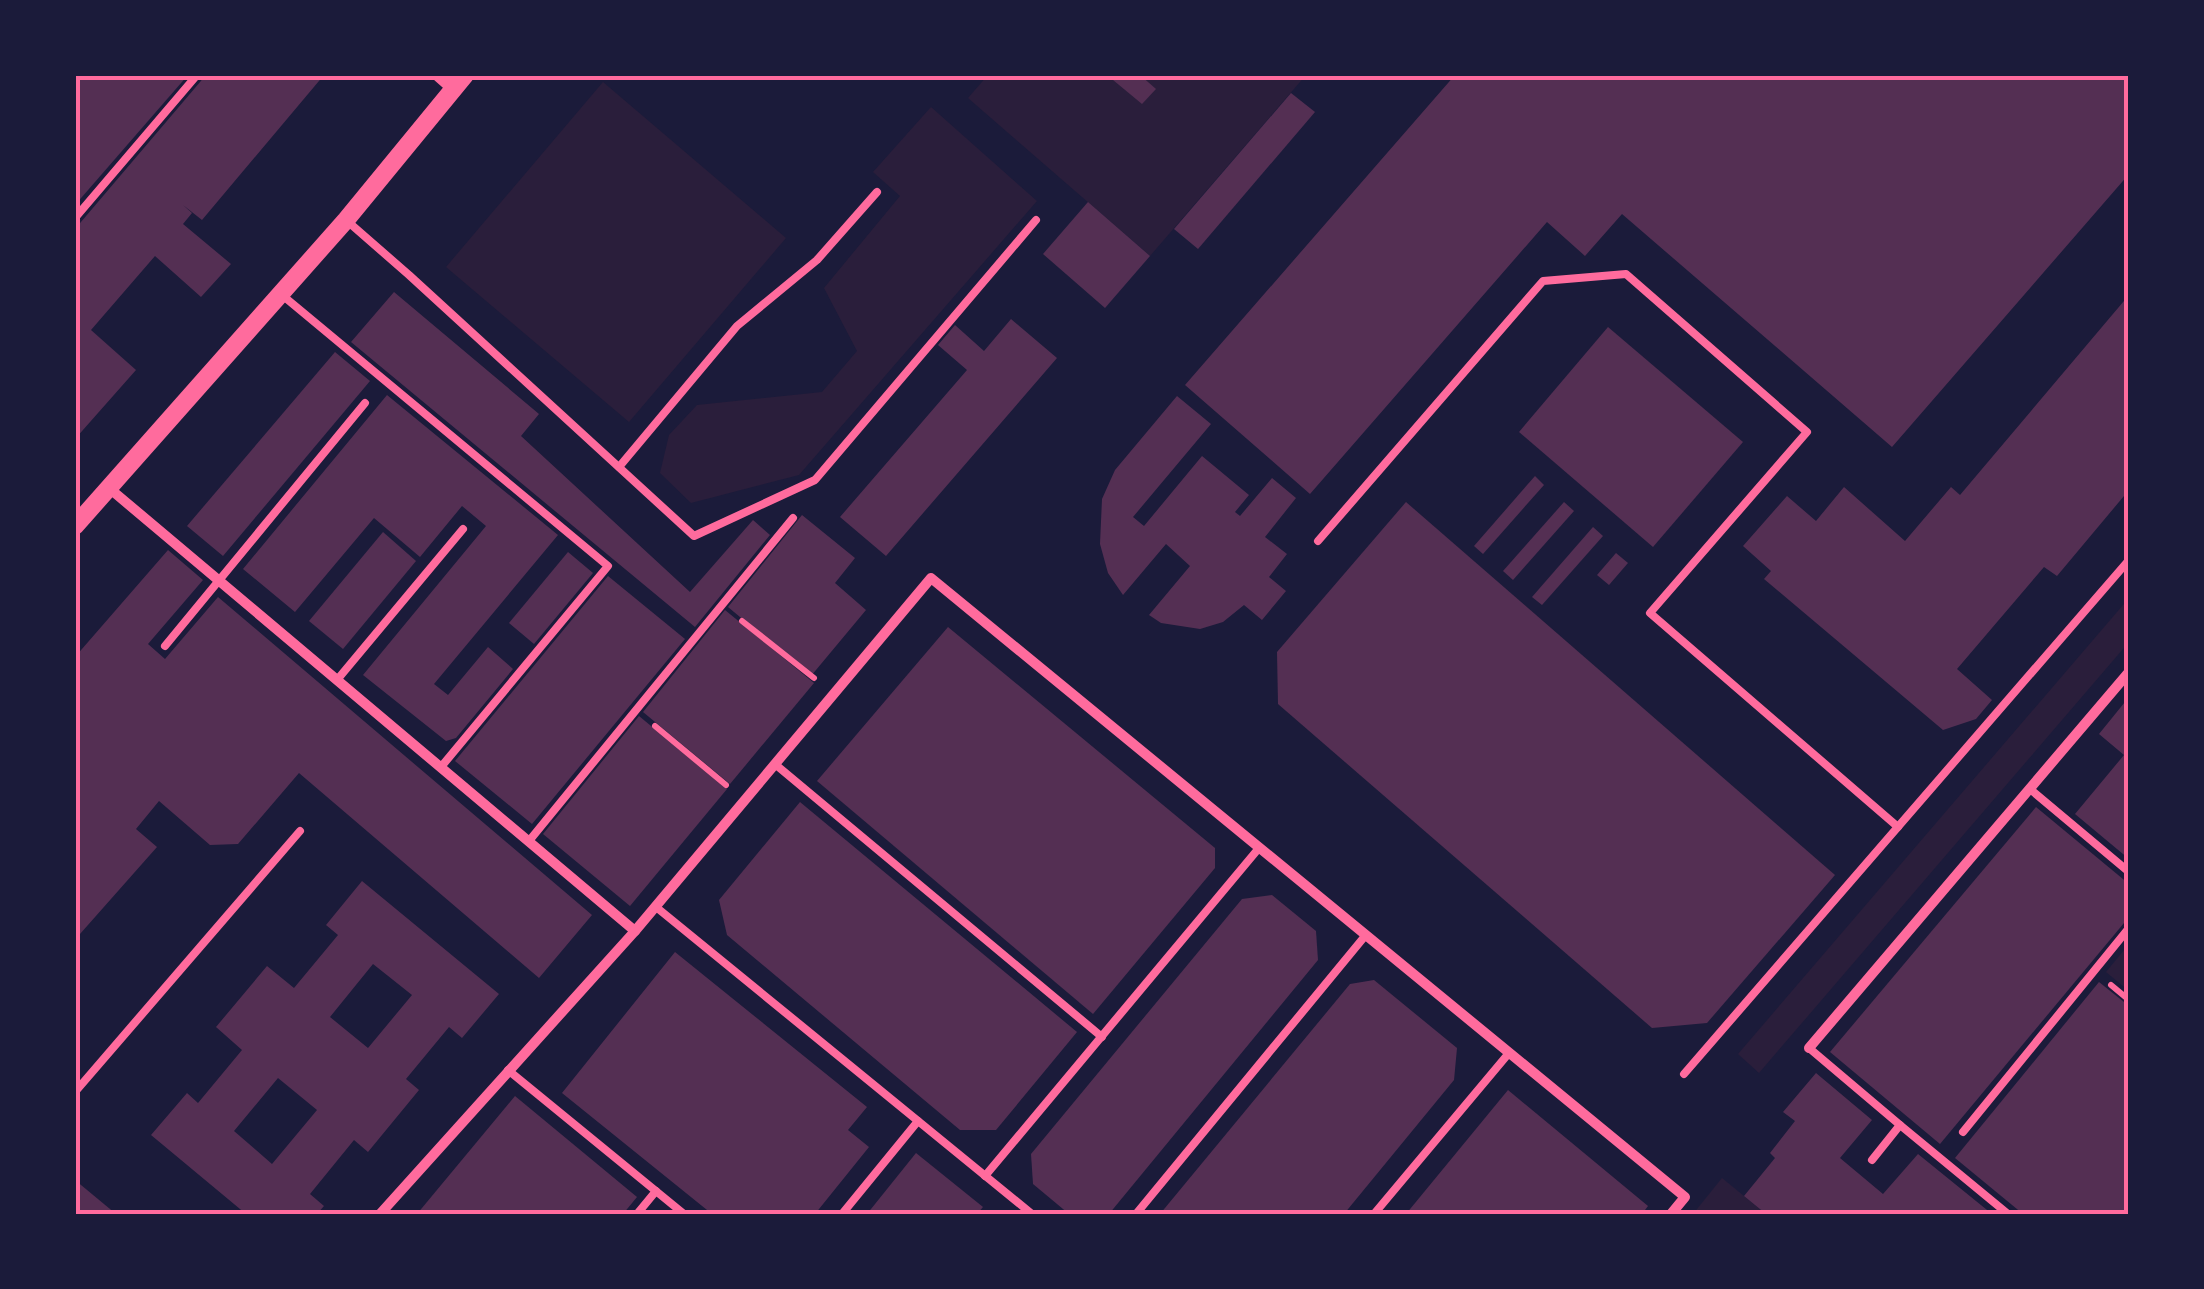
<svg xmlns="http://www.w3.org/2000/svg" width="2204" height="1289" viewBox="0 0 2204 1289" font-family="Signika,sans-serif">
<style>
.green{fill:#2a1e3b}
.building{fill:#542f53;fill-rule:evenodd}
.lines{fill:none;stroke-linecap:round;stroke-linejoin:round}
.path{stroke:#ff6b9d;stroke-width:6}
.service{stroke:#ff6b9d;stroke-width:8}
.minor{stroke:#ff6b9d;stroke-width:10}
.tertiary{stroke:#ff6b9d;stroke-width:18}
.neatline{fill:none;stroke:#ff6b9d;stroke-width:4}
</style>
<rect width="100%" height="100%" fill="#1b1b3a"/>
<!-- green -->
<g class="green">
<path d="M988,75h318l-156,181 -182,-158z"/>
<path d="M603,82l183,156 -157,184 -183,-155z"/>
<path d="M931,107l106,94 -238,274 -108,28 -31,-30 9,-38 28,-30 125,-13 35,-41 -33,-63 76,-92 -27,-24z"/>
<path d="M2129,598v44l-370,431 -21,-19z"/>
<path d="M2129,944v47l-23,-19z"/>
<path d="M1722,1178l44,36h-73z"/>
</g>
<!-- building -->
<g class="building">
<path d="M79,75h109l-113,130v-125z"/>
<path d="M206,75h118l-122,145 -19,-15 9,8 -9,11 48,40 -30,33 -46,-41 -64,74 45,40 -61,69v-210z"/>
<path d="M1107,75h33l16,14 -14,15z"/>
<path d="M1455,75h674v99l-237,273 -270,-233 -37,42 -38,-34 -237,272 -125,-109z"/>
<path d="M1291,93l24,19 -117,137 -24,-20z"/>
<path d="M1088,202l62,54 -45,52 -62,-54z"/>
<path d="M394,292l145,122 -18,22 169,156 63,-72 17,15 -75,92 -344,-285z"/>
<path d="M2129,295v195l-72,86 -13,-9 -87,102 35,31 -16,19 -33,11 -179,-151 7,-8 -28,-25 44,-50 29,25 28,-34 61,54 46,-54 9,8z"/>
<path d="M1011,319l46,39 -171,198 -46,-39 127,-147 -29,-25 17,-20 29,26z"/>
<path d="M1608,327l135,115 -90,105 -134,-115z"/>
<path d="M335,352l35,29 -147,175 -36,-30z"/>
<path d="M387,395l171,140 -124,149 14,11 40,-48 25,22 -57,69 -10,3 -83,-66 123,-149 -24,-20 -42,51 -46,-39 -79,94 -52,-43z"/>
<path d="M1177,396l34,28 -78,93 11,9 58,-70 47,39 -14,17 5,4 32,-38 24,20 -31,39 22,17 -18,23 17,14 -24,29 -18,-15 -21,17 -23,7 -39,-6 -12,-8 41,-49 -24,-22 -43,51 -15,-22 -8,-29 2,-45 13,-29z"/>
<path d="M1535,476l9,9 -61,69 -9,-8z"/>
<path d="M1406,502l429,373 -128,148 -55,5 -374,-324 -1,-52z"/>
<path d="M1564,502l10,9 -61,69 -10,-9z"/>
<path d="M802,515l53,43 -20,25 31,27 -55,66 -83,-69z"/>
<path d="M1593,527l10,9 -61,69 -10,-8z"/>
<path d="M383,532l33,29 -73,88 -34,-28z"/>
<path d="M168,550l35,30 -55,64 17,15 53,-62 374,318 -53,63 -240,-205 -61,71 -28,1 -51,-44 -23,28 21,18 -77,87 -5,-4v-273z"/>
<path d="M568,552l25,21 -59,71 -25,-21z"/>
<path d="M1616,553l12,10 -19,22 -12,-10z"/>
<path d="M608,576l77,63 -153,185 -77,-63z"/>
<path d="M725,610l89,73 -84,101 -87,-72z"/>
<path d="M948,627l267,221v20l-122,146 -276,-233z"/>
<path d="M2129,697v162l-54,-45 49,-59 -25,-21z"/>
<path d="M639,716l88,73 -97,117 -87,-72z"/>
<path d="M800,802l277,230 -81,98h-36l-233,-195 -8,-35z"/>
<path d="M2036,807l93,77v33l-189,227 -110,-92z"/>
<path d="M362,881l137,113 -37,44 -13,-11 -43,52 13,11 -51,62 -14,-12 -44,54 14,12 -7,8h-71l-95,-79 36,-42 11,10 44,-53 -26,-23 51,-61 27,22 44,-53 -12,-10zM373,964l39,31 -44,53 -38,-31zM278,1078l39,32 -45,54 -38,-33z"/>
<path d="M1272,895l44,36 2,29 -209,254h-40l-36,-30 -2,-30 211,-255z"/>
<path d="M675,952l192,155 -19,23 21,17 -54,67h-103l-150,-121z"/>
<path d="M1374,980l83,68 -3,32 -110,134h-184l190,-230z"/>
<path d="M2099,982l30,24v208h-106l-68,-56z"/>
<path d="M1816,1073l56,47 -32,38 43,36 35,-40 74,60h-226l-22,-18 31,-38 -5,-5 25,-32 -12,-9z"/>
<path d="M1508,1090l140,116 -6,8h-236z"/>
<path d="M515,1096l122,101 -14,17h-206z"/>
<path d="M916,1153l67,54 -6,7h-110z"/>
<path d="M75,1180l41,34h-41z"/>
</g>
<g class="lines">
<!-- path -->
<g class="path">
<path d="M742,621l72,57"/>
<path d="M655,726l71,59"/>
<path d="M2111,985l18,15"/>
</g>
<!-- service -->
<g class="service">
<path d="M75,218l122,-143"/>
<path d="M346,220l63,55 285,261 121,-56 221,-260"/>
<path d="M282,295l326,271 -167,201"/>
<path d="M619,467l118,-141 80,-66 60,-68"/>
<path d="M1318,541l225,-260 83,-7 181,158 -157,181 248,214"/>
<path d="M165,646l200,-243"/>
<path d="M337,680l126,-151"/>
<path d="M776,765l326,272"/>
<path d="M2030,789l99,83"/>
<path d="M529,841l264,-323"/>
<path d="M656,907l376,307"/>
<path d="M1809,1048l91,77"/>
<path d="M508,1070l176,144"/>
<path d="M1684,1074l445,-514"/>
<path d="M75,1092l225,-261"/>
<path d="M1963,1132l166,-204"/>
<path d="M1872,1160l28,-35 108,89"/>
<path d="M985,1176l274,-328"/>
<path d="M637,1214l19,-23"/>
<path d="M842,1214l76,-93"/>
<path d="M1136,1214l229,-278"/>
<path d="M1374,1214l135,-161"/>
</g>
<!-- minor -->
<g class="minor">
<path d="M436,75l17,15"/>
<path d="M109,488l526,443"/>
<path d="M1809,1048l320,-376"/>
<path d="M380,1214l255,-283 296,-353 754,619 -14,17"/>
</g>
<!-- tertiary -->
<path class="tertiary" d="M75,526l271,-306 119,-145"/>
</g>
<!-- border -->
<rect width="2204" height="1289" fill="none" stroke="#1b1b3a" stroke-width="155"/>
<rect x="78" y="78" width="2048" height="1134" class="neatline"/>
</svg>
